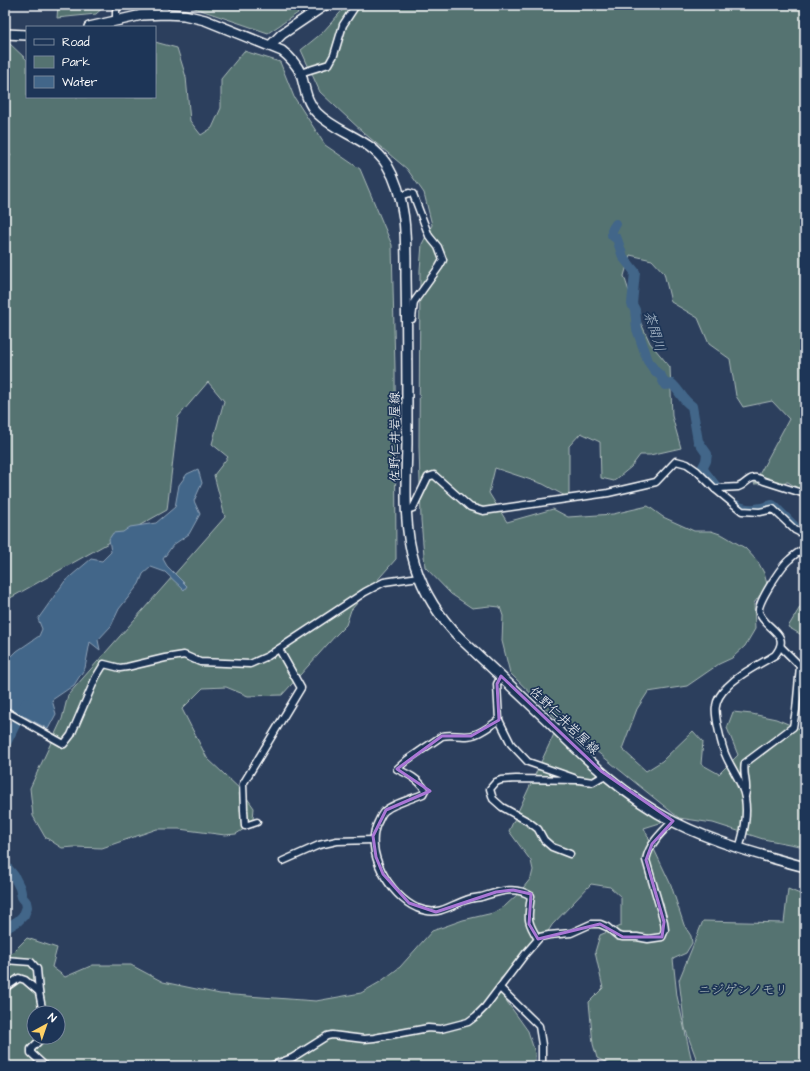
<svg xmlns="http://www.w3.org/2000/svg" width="810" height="1071" viewBox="0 0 810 1071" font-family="'Architects Daughter','Klee One',sans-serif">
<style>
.green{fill:#557371;stroke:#aab9b8;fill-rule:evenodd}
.water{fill:#426689;stroke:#8ea3b8}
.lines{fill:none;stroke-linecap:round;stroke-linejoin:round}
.river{stroke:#426689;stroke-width:10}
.street-casing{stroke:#fff;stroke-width:9}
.secondary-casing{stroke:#fff;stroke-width:12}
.street{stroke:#1d3557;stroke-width:6}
.secondary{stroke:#1d3557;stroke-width:9}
.marked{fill:none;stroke:#a976d5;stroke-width:3;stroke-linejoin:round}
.labels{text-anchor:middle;stroke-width:3.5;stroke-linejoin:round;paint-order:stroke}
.street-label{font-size:13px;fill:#fff;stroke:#1d3557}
.park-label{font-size:13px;fill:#b2c0bf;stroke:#1d3557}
.water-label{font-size:14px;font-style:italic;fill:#b3c2d0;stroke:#1d3557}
</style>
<rect width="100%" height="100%" fill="#2c3f5d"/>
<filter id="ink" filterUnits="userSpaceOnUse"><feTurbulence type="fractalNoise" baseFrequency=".025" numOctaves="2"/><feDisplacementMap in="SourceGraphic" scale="8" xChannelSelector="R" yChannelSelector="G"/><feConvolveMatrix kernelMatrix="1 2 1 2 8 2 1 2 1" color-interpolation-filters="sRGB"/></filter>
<g filter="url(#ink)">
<!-- green -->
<g class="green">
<path d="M58,5h48l-10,9 -39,4z"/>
<path d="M186,5h124l-42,28z"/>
<path d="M347,5h458v488l-17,-11 -34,2 35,-65 -17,-18 -29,6 -7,-11 -6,-37 -21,-15 -11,-26 -27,-16 -7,-29 -12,-13 -22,-5 -6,21 11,34 15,33 20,24 2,49 9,32 -31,7h-10l-9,12 -17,14 -13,-3 -1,-36 -19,-9 -12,13v52l-26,-14 -48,-16 -6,25 18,29 46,-13 15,8 45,-3 35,-8 15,11 31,14h17l12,4 22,13 13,14 6,11 3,11 -6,10 -7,9 1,26 -10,17 -13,12 -13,6 -32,22 -39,6 -11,17 -15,40 24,22 16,-10 31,-30 10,11 -2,22 18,10 19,-19 -11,-27 6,-16 19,2 24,5 29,12v116l-42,-8 -50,-16 -34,-5 -120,-97 -49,-48 -8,-32 1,-25 -3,-9 -10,-1 -18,2 -21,-14 -26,-27 -4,-47 -2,-74 1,-176 2,-26 10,-19 -8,-32 -17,-24 -43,-36 -44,-41 -19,-42 21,-17z"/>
<path d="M8,42l19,18v37h128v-55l22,6 9,29 4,44 11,14 11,-7 9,-20v-29l23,-28 36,11 14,35 31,48 35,24 32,76 3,124 1,190 -45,51 -5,15 -10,10 -54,60 -34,1 -22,-9 -23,1 -21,21 25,49 35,33 12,17 -1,11 -9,10 -8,5 -11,1 -46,-6h-22l-55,19 -28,-1 -12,1 -17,-11 -12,-21 -3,-28 32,-69 6,-24 157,-178 -11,-42 14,-18 -16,-13 12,-43 -16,-19 -30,35 -11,93 -162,91v-443l6,-2 -6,-11v-102z"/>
<path d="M805,599v38l-17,-10z"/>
<path d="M554,734l52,47 57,41 -19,6 27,57 13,40 7,11 1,7 -6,10 -13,6 4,37 16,70h-80l-16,-8 -4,-14 -4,-42 14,-14 -8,-36 5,-17 21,-9v-29l-11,-10 -19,-3 -39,41 -10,16 -42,38 5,20 23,32 7,22v13h-245l-9,-9 -19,9h-257v-106l22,-22 30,10 -5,19 13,10 28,-12h38l32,17 57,12 96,7 45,-8 19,-11 20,-15 32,-36 31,-11 30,-7 12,-7 14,-13 12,-15 2,-8 -2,-9 -22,-30zM34,1013h24v24h-24z"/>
<path d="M788,889l17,7v170h-106l-14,-38 -6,-48 24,-59 81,2z"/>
</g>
<!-- water -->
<path class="water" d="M198,469l4,14 -8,18 6,13 -11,20 -16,11 -10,14 4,7 20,20 -3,4 -19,-18 -14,-5 -8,7 -4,10 -20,25 -8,17 -13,14 2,10 -10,-8 -5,26 -11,17 -22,15 4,14 -8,15 -43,-23v-43l12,-12 22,-15 3,-7 -4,-10 27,-38 26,-22 11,2 9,-9 -2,-13 4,-6 10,-1 7,-5 26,-4 19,-16 4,-22 8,-11z"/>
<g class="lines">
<!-- river -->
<g class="river">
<path d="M616,224l-4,6v5l5,4 6,18 12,15 -3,32 3,6 2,19 11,32 7,10 6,5 4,9 7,-1c8,7 11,17 20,22l6,35 9,13 -1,7 -3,6 1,4 14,18"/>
<path d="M736,505c9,7 25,4 36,0l3,2 19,19"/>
<path d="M5,745l21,-42"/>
<path d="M5,865l9,11 6,12 2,9 4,5 1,5 -3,8 -6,6 -13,8"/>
</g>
<!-- street casing -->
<g class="street-casing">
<g id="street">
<path d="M164,5l1,9"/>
<path d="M116,21v-10l2,-6"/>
<path d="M300,73l29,-9 5,-9 9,-30 13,-20"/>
<path d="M400,196l9,-3 4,1 16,42 9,11 5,13 -4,7 -25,35 -2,17 -5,1"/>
<path d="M715,489c8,-2 15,-1 23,-2 9,-2 11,-15 26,-6l41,13"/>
<path d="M407,510l6,-2 15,-31 6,-2 36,32 13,4 125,-18 48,-11 20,-21 11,3 10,7 18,18 27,22 18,1 13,-3 22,21 10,5"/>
<path d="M501,676l-4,8 2,36 12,24 17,18 46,16"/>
<path d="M5,711l59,33 7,-9 25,-58 8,-13 16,4 7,-1 38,-9 19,-3 16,7 50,2 18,-8 97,-64 19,-10 35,-5"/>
<path d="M499,720c-11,7 -22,17 -35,16 -8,0 -14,-2 -22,0l-35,24 -10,9c11,5 22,10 28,21l-2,4c-9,4 -30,10 -37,16 -4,2 -6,8 -8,12 -15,29 12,74 39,86 22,9 31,-2 49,-8 5,-2 10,-2 15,-3 17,-5 34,-12 50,-1 -3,22 -5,24 7,43"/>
<path d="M745,796c4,-11 -3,-22 0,-33l48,-36 3,-17 4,-44 -19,-19"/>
<path d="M257,822l-12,4 -1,-16 -1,-26 58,-96 -22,-39"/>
<path d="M739,849c5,-17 9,-33 6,-51 -2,-15 -13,-28 -19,-42 -4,-8 -12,-42 -10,-50 1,-7 6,-14 11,-19 13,-14 32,-22 48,-32 18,-22 -11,-26 -16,-43 -2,-9 23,-47 31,-53 4,-4 10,-8 15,-11"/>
<path d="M570,854l-18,-7 -8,-7 -6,-11 -9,-7 -27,-15 -9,-8 -3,-10 6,-7 5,-2 15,-1 63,1 14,2 12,-7"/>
<path d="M283,861l36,-16 18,-4 36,-1"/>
<path d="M5,960l26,2 6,7 2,23 3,16 4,5"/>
<path d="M5,988l14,-10 6,2 14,12"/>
<path d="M500,988l39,38 3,19v21"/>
<path d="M43,1037l-12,12v4l14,13"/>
<path d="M271,1066l21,-8 35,-22 5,-1 32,4 10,-1 54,-10 13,1 27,-7 8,-6 9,-9 41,-54 14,-16 9,-2 22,-2 20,-9h9l7,3 11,9 5,1h14l11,2 14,-2 3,-7 -1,-8 -18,-62c3,-16 15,-27 27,-39"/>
</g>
</g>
<!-- secondary casing -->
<g class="secondary-casing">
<g id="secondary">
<path d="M89,27l53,-12 23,-1 19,1 21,5 77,31c8,6 15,14 19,23 4,14 5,28 16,39 21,21 53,25 70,52 20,33 19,75 19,112 1,56 1,111 1,167 -1,40 -4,83 8,121 9,29 25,53 46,74 29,27 57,54 86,81 38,38 78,77 127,102 42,21 86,33 131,45"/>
<path d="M5,34l22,1"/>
<path d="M270,46l12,-12 43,-29"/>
</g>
</g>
<!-- street -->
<use href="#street" class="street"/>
<!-- secondary -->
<use href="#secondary" class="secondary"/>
</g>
</g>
<!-- marked area -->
<path class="marked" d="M501,676l100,95 72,50 -21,23 -6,16 18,62 -2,15h-39l-23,-13 -62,15 -9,-15 2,-30 -18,-4 -17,2 -60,20 -27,-9 -26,-29 -7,-17 -3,-21 13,-26 44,-19 -33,-22 45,-33h29l28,-16 -2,-36z"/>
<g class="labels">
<!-- street labels -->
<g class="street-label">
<text transform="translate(394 437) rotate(-90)" y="5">佐野仁井岩屋線</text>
<text transform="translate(565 720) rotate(44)" y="5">佐野仁井岩屋線</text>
</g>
<!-- park labels -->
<g class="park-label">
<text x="743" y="994">ニジゲンノモリ</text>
</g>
<!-- water labels -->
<g class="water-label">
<text transform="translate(655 331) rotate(73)" y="5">茶間川</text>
</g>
</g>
<!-- margin -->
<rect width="810" height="1071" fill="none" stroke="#1d3557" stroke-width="20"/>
<rect x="10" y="10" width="790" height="1051" fill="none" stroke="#fff" stroke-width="1.5" filter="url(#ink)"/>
<!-- legend -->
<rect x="26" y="26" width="130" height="72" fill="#1d3557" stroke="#77869a"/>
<rect x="34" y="39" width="20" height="6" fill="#1d3557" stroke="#77869a"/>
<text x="62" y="46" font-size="12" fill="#ffffff">Road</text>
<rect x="34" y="56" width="20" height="12" fill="#557371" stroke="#77869a"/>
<text x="62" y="66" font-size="12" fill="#ffffff">Park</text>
<rect x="34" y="76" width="20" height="12" fill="#426689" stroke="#77869a"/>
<text x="62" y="86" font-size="12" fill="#ffffff">Water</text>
<!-- north arrow -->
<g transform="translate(46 1025) rotate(40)"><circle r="19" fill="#1d3557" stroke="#77869a"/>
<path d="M0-3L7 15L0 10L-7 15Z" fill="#ffd166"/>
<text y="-6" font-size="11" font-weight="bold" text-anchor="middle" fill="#ffffff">N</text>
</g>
</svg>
